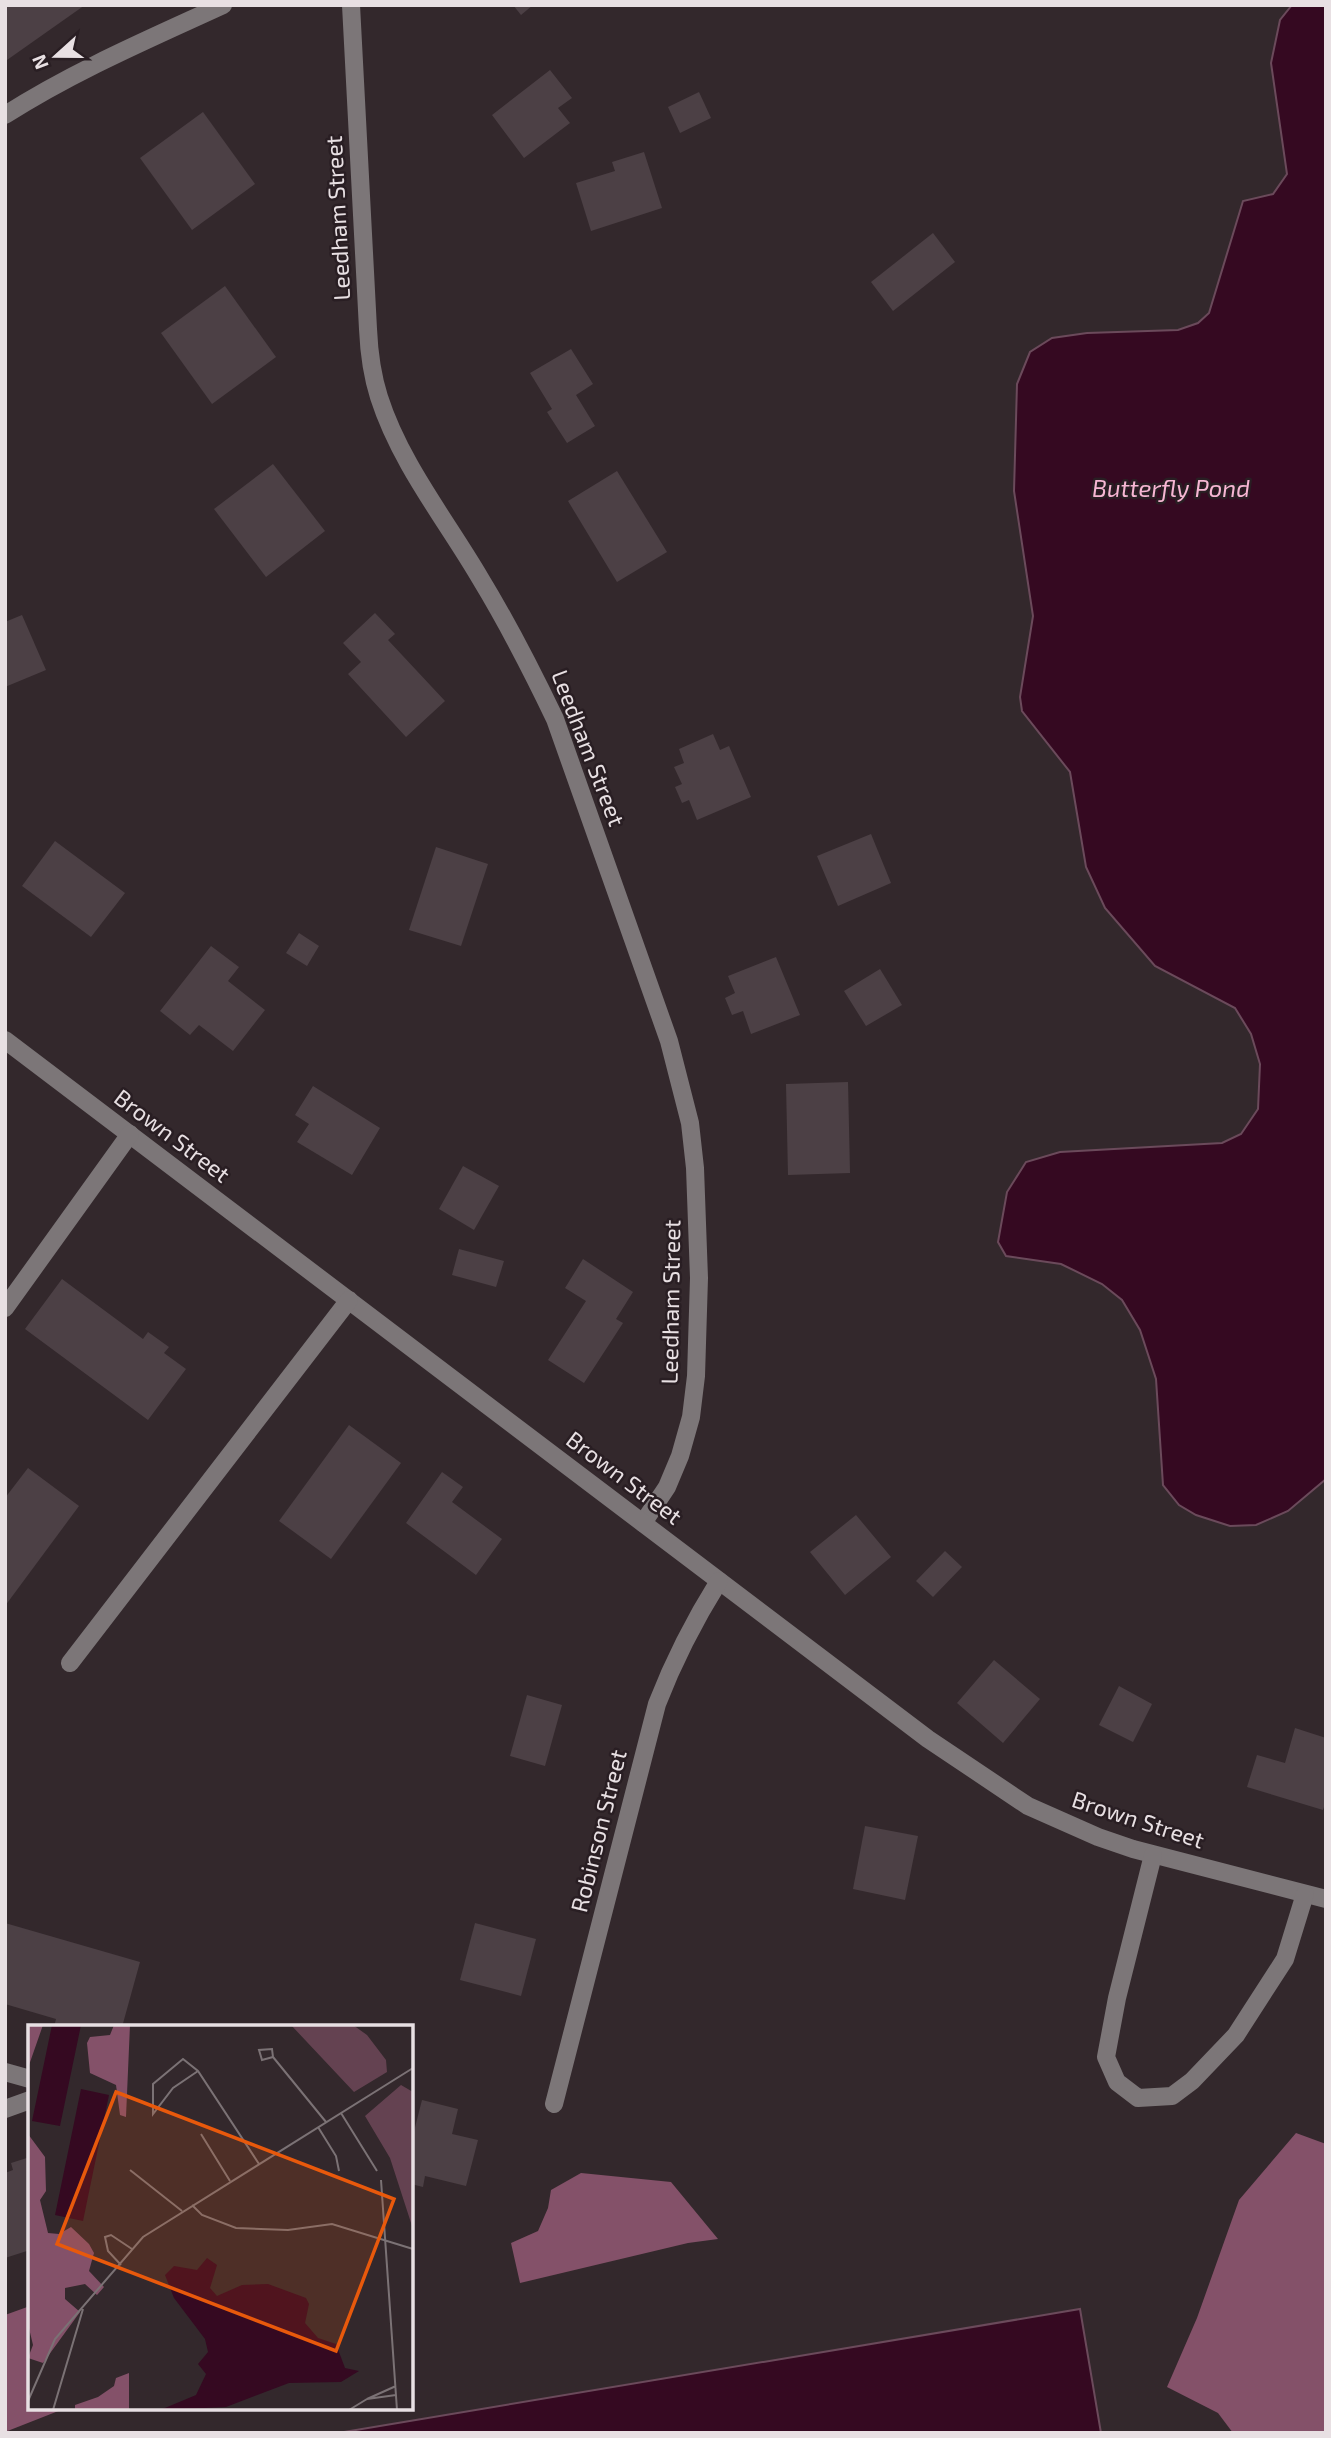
<svg xmlns="http://www.w3.org/2000/svg" width="1331" height="2438" viewBox="0 0 1331 2438" font-family="'Exo 2',sans-serif">
<style>
.forest{fill:#845169}
.water{fill:#350921;stroke:#6b4a5b;stroke-width:2}
.building{fill:#4c4045}
.lines{fill:none;stroke-linecap:round;stroke-linejoin:round}
.minor{stroke:#7c7678;stroke-width:18}
.labels{text-anchor:middle;stroke-width:5;stroke-linejoin:round;paint-order:stroke}
.street-label{font-size:23px;fill:#e8e0e3;stroke:#291e23}
.water-label{font-size:24px;font-style:italic;fill:#f7b6d3;stroke:#291e23}
.inset-road{fill:none;stroke:#7b7275;stroke-width:2}
.view{fill:#e8590c;fill-opacity:0.15;stroke:#e8590c;stroke-width:3.5}
.inset-edge{fill:none;stroke:#e8e0e3;stroke-width:3.5}
</style>
<rect width="100%" height="100%" fill="#33282c"/>
<!-- forest -->
<g class="forest">
<path d="M1296,2133l30,11v289h-93l-15,-20 -51,-26 30,-69 42,-118z"/>
<path d="M581,2173l90,9 47,57 -30,4 -168,40 -9,-40 27,-12 10,-23 3,-18z"/>
<path d="M30,2306v102h36l-61,24v-117z"/>
</g>
<!-- water -->
<g class="water">
<path d="M1292,5h34v1474l-38,32 -32,14 -26,1 -34,-11 -17,-10 -16,-20 -7,-106 -16,-49 -18,-30 -20,-16 -41,-20 -55,-8 -8,-14 9,-50 19,-30 34,-10 162,-9 19,-9 17,-25 2,-45 -9,-30 -16,-26 -80,-42 -50,-58 -19,-41 -16,-95 -48,-61 -2,-14 13,-81 -19,-125 3,-107 13,-32 22,-14 35,-5 91,-3 20,-7 11,-10 34,-112 30,-7 14,-20 -16,-111 9,-43z"/>
<path d="M1080,2309l21,124h-763z"/>
</g>
<!-- building -->
<g class="building">
<path d="M5,5h80l-78,55 -2,-3z"/>
<path d="M513,5h20l-12,10z"/>
<path d="M550,70l22,28 -14,10 12,15 -46,35 -32,-43z"/>
<path d="M699,92l12,26 -31,15 -12,-26z"/>
<path d="M203,112l52,72 -63,46 -52,-72z"/>
<path d="M644,152l18,56 -71,23 -15,-48 39,-12 -3,-9z"/>
<path d="M933,233l22,29 -62,49 -22,-29z"/>
<path d="M225,286l51,71 -64,47 -51,-71z"/>
<path d="M571,349l22,35 -17,11 19,31 -28,17 -20,-31 5,-3 -22,-36z"/>
<path d="M273,464l52,67 -59,46 -52,-68z"/>
<path d="M617,471l50,81 -50,30 -49,-81z"/>
<path d="M375,613l20,21 -7,6 57,61 -39,36 -58,-63 13,-12 -18,-19z"/>
<path d="M22,615l24,55 -41,17v-65z"/>
<path d="M713,734l7,16 9,-4 22,51 -54,23 -8,-20 -7,3 -7,-16 7,-3 -8,-17 10,-4 -5,-14z"/>
<path d="M871,834l20,49 -53,23 -21,-50z"/>
<path d="M55,841l70,52 -34,44 -69,-51z"/>
<path d="M436,847l52,17 -27,82 -52,-16z"/>
<path d="M299,933l20,13 -12,20 -21,-13z"/>
<path d="M211,946l28,21 -11,14 37,29 -32,41 -34,-26 -9,10 -30,-24z"/>
<path d="M776,957l24,58 -49,19 -8,-23 -11,4 -7,-17 10,-5 -7,-17z"/>
<path d="M880,969l22,36 -36,21 -22,-35z"/>
<path d="M848,1082l2,91 -62,2 -2,-91z"/>
<path d="M313,1086l67,42 -28,47 -55,-33 12,-18 -14,-9z"/>
<path d="M463,1166l36,20 -25,44 -35,-21z"/>
<path d="M459,1249l45,12 -8,26 -44,-12z"/>
<path d="M583,1259l50,33 -17,27 7,4 -39,60 -36,-23 38,-59 -21,-13z"/>
<path d="M62,1279l81,60 5,-7 21,15 -5,6 22,16 -38,51 -123,-91z"/>
<path d="M349,1425l52,38 -70,96 -52,-38z"/>
<path d="M28,1468l51,38 -74,100v-108z"/>
<path d="M442,1472l21,15 -11,15 50,37 -26,36 -70,-52z"/>
<path d="M856,1515l35,42 -46,38 -35,-43z"/>
<path d="M945,1551l17,16 -29,30 -17,-16z"/>
<path d="M994,1660l46,39 -37,44 -46,-40z"/>
<path d="M1119,1686l33,18 -19,38 -34,-17z"/>
<path d="M527,1695l35,10 -17,61 -35,-10z"/>
<path d="M1295,1728l31,10v63l-3,9 -76,-23 10,-32 28,8z"/>
<path d="M865,1826l53,10 -13,64 -52,-11z"/>
<path d="M5,1923l135,39 -18,65h-68l2,-8 -51,-15z"/>
<path d="M475,1923l61,16 -15,57 -61,-16z"/>
<path d="M422,2100l36,9 -6,25 26,6 -12,46 -41,-10 -2,11 -12,-3v-41z"/>
<path d="M30,2157v93l-25,8v-85l8,-3 -2,-7z"/>
</g>
<g class="lines">
<!-- minor -->
<g class="minor">
<path d="M351,5l17,324c1,23 4,46 11,68 21,66 67,123 101,181 28,46 52,93 75,141l114,322 21,82 5,45 4,110 -3,98 -5,41 -11,39 -13,31 -24,36"/>
<path d="M5,115c69,-44 144,-76 218,-110"/>
<path d="M5,1040l923,699 100,67 70,31 35,12 193,50"/>
<path d="M5,1308l125,-174"/>
<path d="M70,1663l279,-363"/>
<path d="M1153,1855l-36,143 -11,59 11,25 21,16 34,-2 20,-15 44,-46 49,-76 20,-65"/>
<path d="M5,2072l25,7"/>
<path d="M554,2104l103,-400c17,-44 37,-83 62,-123"/>
<path d="M5,2109l25,-9"/>
</g>
</g>
<g class="labels">
<!-- street labels -->
<g class="street-label">
<text transform="translate(338 218) rotate(-93)" y="8">Leedham Street</text>
<text transform="translate(588 748) rotate(69)" y="8">Leedham Street</text>
<text transform="translate(172 1136) rotate(37)" y="8">Brown Street</text>
<text transform="translate(671 1302) rotate(-89)" y="8">Leedham Street</text>
<text transform="translate(624 1478) rotate(37)" y="8">Brown Street</text>
<text transform="translate(1138 1820) rotate(18)" y="8">Brown Street</text>
<text transform="translate(599 1831) rotate(-76)" y="8">Robinson Street</text>
</g>
<!-- water labels -->
<g class="water-label">
<text x="1171" y="497">Butterfly Pond</text>
</g>
</g>
<!-- overview -->
<g transform="translate(28 2025)">
<rect width="385" height="385" fill="#33282c"/>
<path d="M263,0h62l14,10 19,25 1,12 -33,20zM373,60l12,7v137l-23,-71 -25,-42z" fill="#644251"/>
<path d="M0,0h15l-15,43zM86,0h16l-4,92 -6,-2 -4,-30 -26,-12 -3,-30 3,-6 20,-2zM0,109l17,23 1,34 -6,9 8,33 11,1 12,-7 18,17 5,9 -5,18 15,16 -7,8 -12,-11 -20,4v11l15,13 -37,51 -15,-5 5,-13 -5,-21zM101,348v37h-54v-5l23,-8 16,-11 2,-8z" fill="#845169"/>
<path d="M24,0h29l-21,101 -28,-5zM53,64l28,6 -26,126 -28,-6zM179,233l10,7 -7,23 7,8 25,-11 26,-1 38,14 3,6 -4,19 13,15 18,6 9,24 14,3 -18,11 -52,1 -63,24 -66,3 36,-15 10,-21 -8,-10 10,-12 -3,-13 -31,-41 -9,-23 9,-9 23,4z" fill="#350921"/>
<path class="inset-road" d="M245,32l-11,3 -3,-10 13,-1 1,8 53,65M170,46l-25,17 -20,26v-30l30,-25 15,12 61,93M313,88l36,58M290,102l18,29 3,15M173,109l29,47M102,145l52,41M353,155l16,230M164,180l10,10 34,13 52,2 44,-6 81,25M93,240l-13,-14 -3,-14 6,-2 21,14M368,361l-29,13 29,-4M0,376l27,-62 88,-102 270,-169M25,385l30,-101M321,385l18,-11"/>
<path class="view" d="M88,67l278,107 -58,152 -279,-107z"/>
<rect width="385" height="385" class="inset-edge"/>
</g>
<!-- border -->
<rect width="1331" height="2438" fill="none" stroke="#e8e0e3" stroke-width="14"/>
<!-- north arrow -->
<g transform="translate(56 56) rotate(249)" stroke="#291e23" stroke-width="5" paint-order="stroke">
<path d="M0-5L12 26L0 18L-12 26Z" fill="#e8e0e3"/>
<text y="-10" font-size="19" font-weight="bold" text-anchor="middle" fill="#e8e0e3">N</text>
</g>
</svg>
